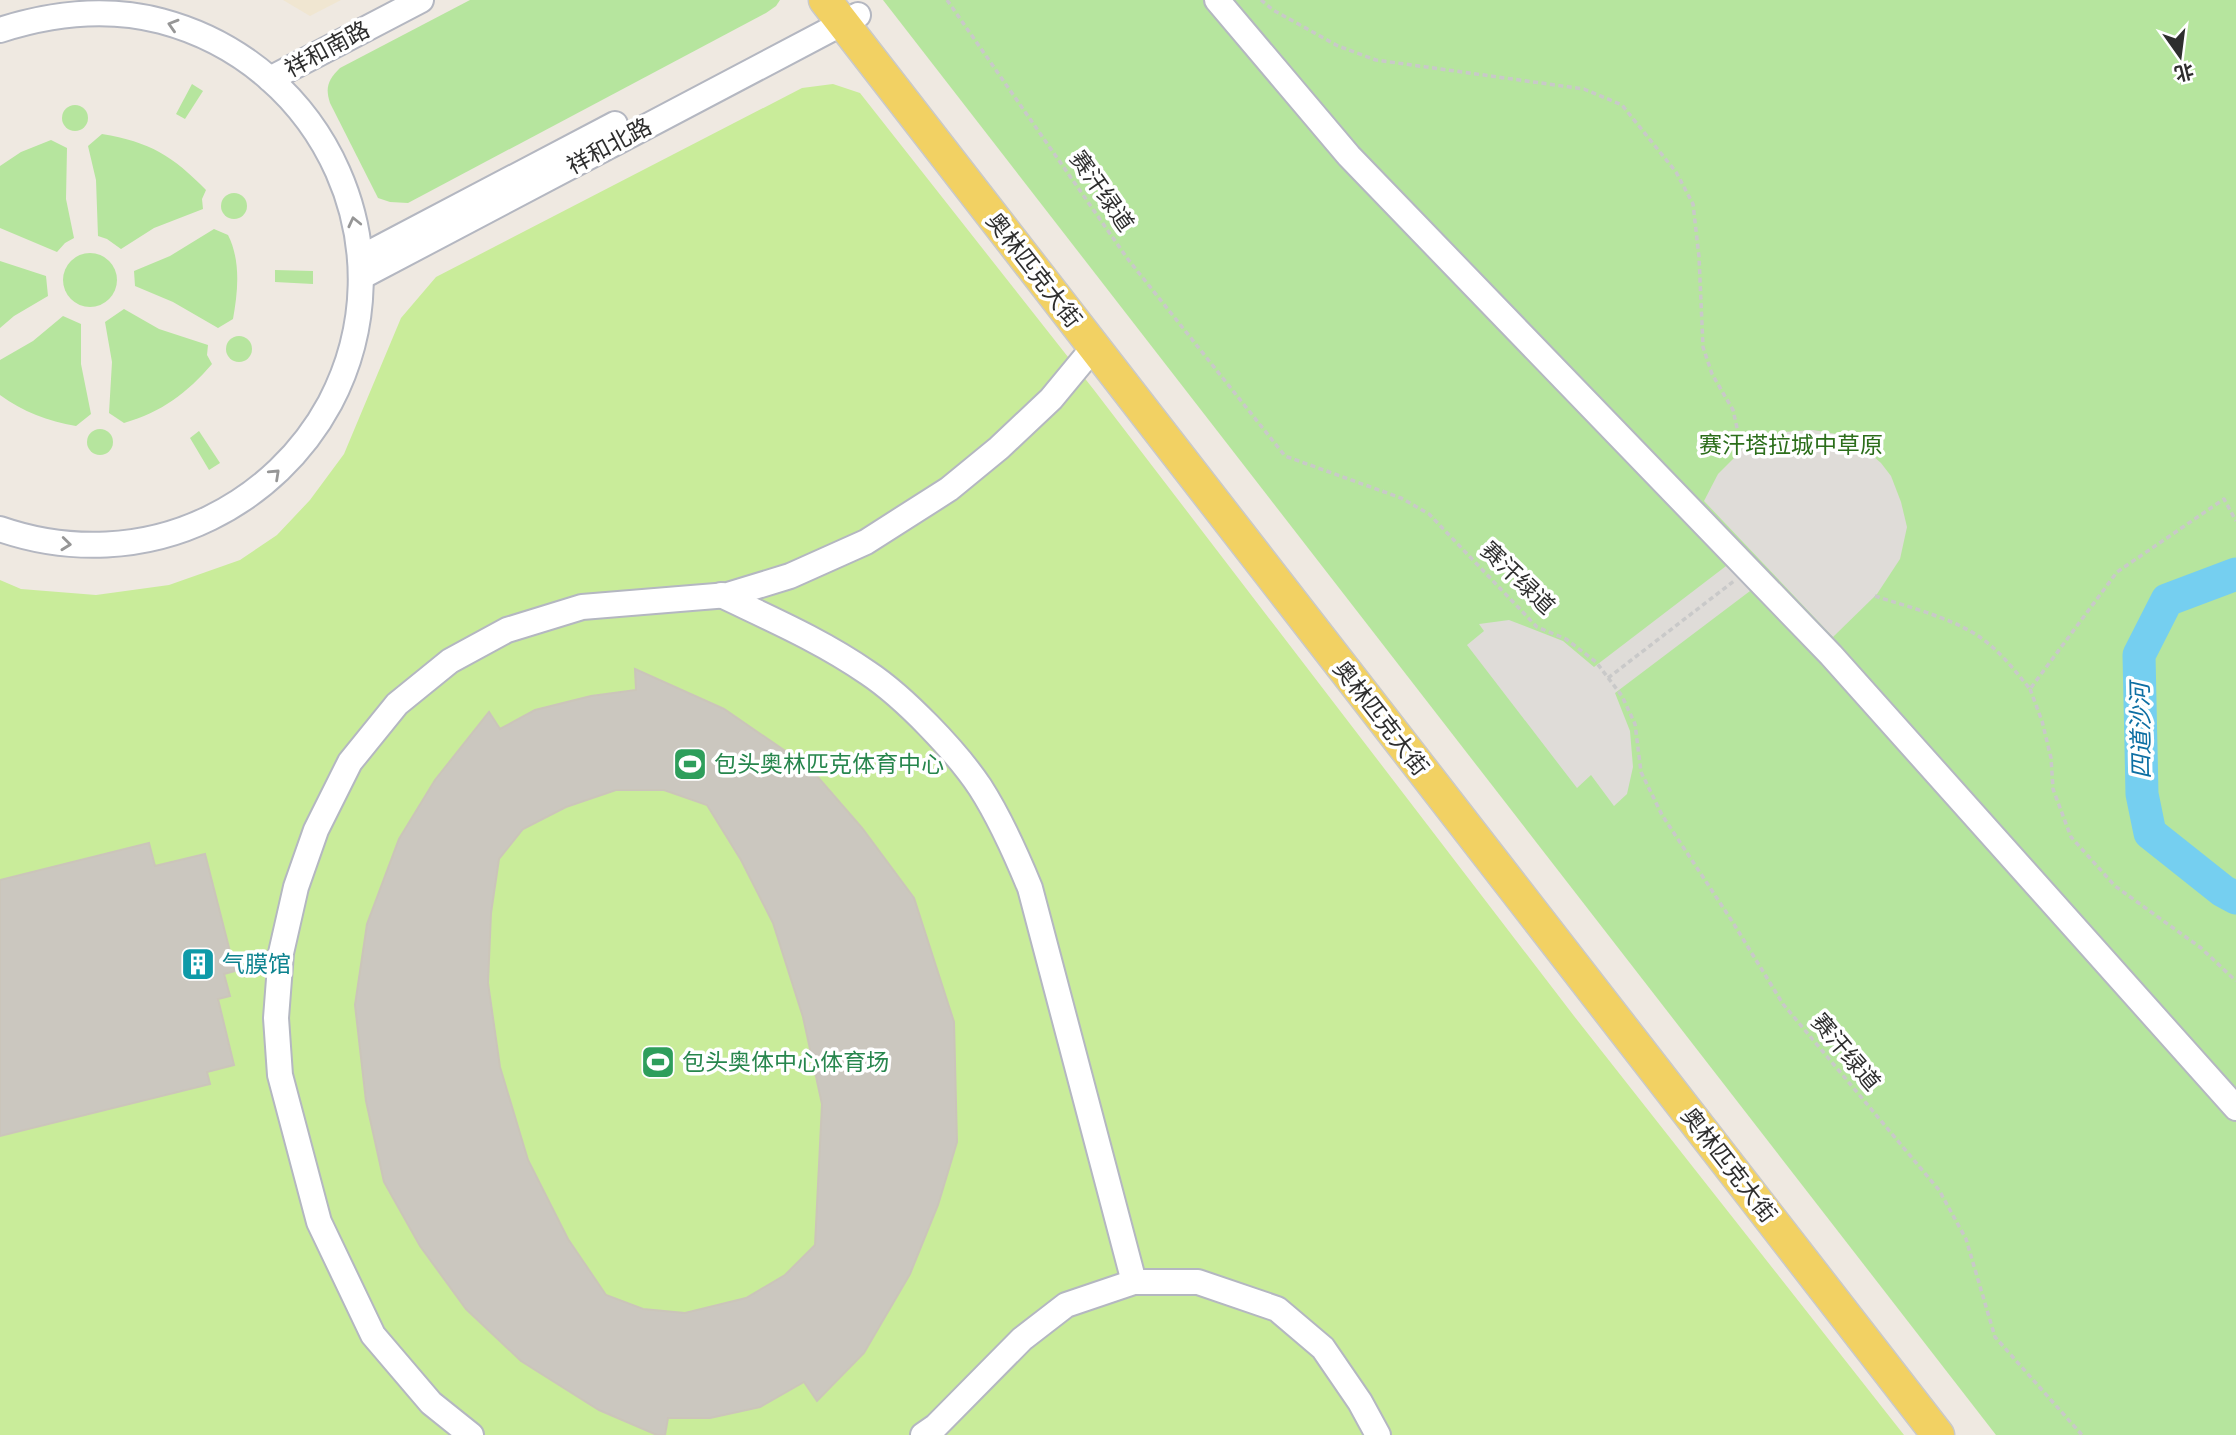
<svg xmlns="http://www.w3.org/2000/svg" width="2236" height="1435" viewBox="0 0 2236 1435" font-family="Rubik,'Noto Sans SC',sans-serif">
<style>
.education{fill:#f0e6d1}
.green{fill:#b6e59e}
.pitch{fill:#c9ec9a}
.plaza{fill:#dfdcd8}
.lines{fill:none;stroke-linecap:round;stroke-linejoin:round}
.river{stroke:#75cff0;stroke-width:33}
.building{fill:#cbc7bf;stroke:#cbc5ba;stroke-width:2;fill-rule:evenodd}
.minor-casing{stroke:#b4b7c1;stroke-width:28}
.major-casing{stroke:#c9c9c9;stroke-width:35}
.path{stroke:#c9c9c9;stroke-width:3.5;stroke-dasharray:5 3.5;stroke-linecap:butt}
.minor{stroke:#fff;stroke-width:24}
.major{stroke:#f2d163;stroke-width:32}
.oneway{stroke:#969696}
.labels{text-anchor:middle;stroke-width:7;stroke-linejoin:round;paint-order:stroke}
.street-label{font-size:23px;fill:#2e2e2e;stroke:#fff}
.park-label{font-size:23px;fill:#2c6e1b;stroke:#fff}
.leisure-label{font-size:23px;fill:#27864d;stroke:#fff;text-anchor:start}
.culture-label{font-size:23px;fill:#0d838f;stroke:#fff;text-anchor:start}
.water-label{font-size:24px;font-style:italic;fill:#0d6fa3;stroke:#fff}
</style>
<rect width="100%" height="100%" fill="#efe9e1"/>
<!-- education -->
<path class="education" d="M283,0h58l-31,16z"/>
<!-- green -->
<g class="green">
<path d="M470,0h310l-4,6 -10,7 -358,190 -18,-1 -12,-4 -48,-95c-5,-16 -2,-23 10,-35z"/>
<path d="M883,0h1353v1435h-240z"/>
<path d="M192,84l11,7 -18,28 -9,-5z"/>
<circle cx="75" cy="118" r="13"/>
<path d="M102,134c48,8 71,22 104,56l-4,9 1,10 -49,19 -33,21 -14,-10 -9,-3 -2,-56 -8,-34z"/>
<path d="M51,140l16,8 -1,51 8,39 -9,5 -8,9 -57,-24v-62l21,-14z"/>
<circle cx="234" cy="206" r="13"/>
<path d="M214,229l14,6c13,26 10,56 5,84l-15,9 -45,-26 -38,-16 -1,-15 36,-15z"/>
<circle cx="90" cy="280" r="27"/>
<path d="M0,261l46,15 2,20 -34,20 -14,12z"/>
<path d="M275,270l38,1v13l-38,-2z"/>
<path d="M124,309l35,20 49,16 -1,10 5,9c-25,29 -50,48 -88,59l-15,-10 3,-51 -7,-40z"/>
<path d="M63,316l18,8v40l10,50 -15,12c-28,-5 -53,-14 -76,-31v-35l33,-19z"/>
<circle cx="239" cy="349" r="13"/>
<circle cx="100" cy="442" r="13"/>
<path d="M199,431l21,32 -11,7 -19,-32z"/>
</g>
<!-- pitch -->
<path class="pitch" d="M833,84l27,9 234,297 480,626 330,419h-1904v-855l21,9 75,6 73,-10 71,-25 37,-25 33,-35 34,-46 57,-136 35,-41 366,-189z"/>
<!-- plaza -->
<g class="plaza">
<path d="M1813,430l23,4 21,8 24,21 10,13 10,26 6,25 -7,32 -23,35 -44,43 -129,-136 14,-27 24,-24 19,-11 22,-7z"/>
<path d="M1730,563l24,25 -139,105 15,38 3,36 -6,27 -13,12 -23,-31 -14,13 -110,-143 17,-14 -5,-7 30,-4 54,21 31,26z"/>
</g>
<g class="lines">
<!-- river -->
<path class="river" d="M2236,574l-69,26 -28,55 3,139 8,39 73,58 13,7"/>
</g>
<!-- building -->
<g class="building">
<path d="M635,669l89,40 86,59 52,60 52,70 40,124 3,120 -19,63 -28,69 -46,79 -47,48 -13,-19 -44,25 -50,11h-42l-3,17h-8l-58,-25 -78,-49 -55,-52 -46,-63 -36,-64 -18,-81 -11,-96 12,-81 32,-85 36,-59 54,-68 11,17 35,-19 56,-14 45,-6zM616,790h48l43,15 34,55 32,63 30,94 19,87 -7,141 -30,30 -39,23 -61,15 -42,-4 -37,-14 -38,-56 -40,-79 -28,-93 -12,-84 3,-70 8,-54 24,-30 43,-22z"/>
<path d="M149,843l6,23 50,-12 30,117 -11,3 6,22 -12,3 16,66 -27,7 3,12 -210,52v-256z"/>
</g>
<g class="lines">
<!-- minor casing -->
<g class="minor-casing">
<g id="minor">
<path d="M1217,0l132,156 482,499 405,453"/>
<path d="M0,30c53,-17 107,-23 161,-9 166,44 249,230 169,382 -27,50 -69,90 -120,115 -65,32 -141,35 -210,11"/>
<path d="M270,79l151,-79"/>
<path d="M360,258l255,-134"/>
<path d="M361,277l497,-262"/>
<path d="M721,595c50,24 101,46 147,78 36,24 88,78 112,114 20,31 36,67 50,101l104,394"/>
<path d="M471,1435l-40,-32 -58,-68 -54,-113 -39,-147 -4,-57 5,-65 15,-66 20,-57 34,-68 47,-58 53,-43 57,-31 75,-23 146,-12 62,-19 76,-34 83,-53 50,-41 52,-49 43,-52"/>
<path d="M923,1435l13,-9 86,-87 44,-34 68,-23h64l79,27 46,39 37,54 18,33"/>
</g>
</g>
<!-- major casing -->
<g class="major-casing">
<path id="major" d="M825,0l1113,1435"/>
</g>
<!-- path -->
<g class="path">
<path d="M947,0l180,258 158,198 116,42 28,16 108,113 29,12 30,23 26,34 13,28 6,48 21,43 70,106 51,83 156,186 27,49 29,98 87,98"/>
<path d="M1261,0l12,10 65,36 38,14 208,29 38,16 54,67 17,32 6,53 4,90 9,27 21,36 9,40"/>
<path d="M1875,596c33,11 78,22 106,42 20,14 34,33 49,51l87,-117 107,-73 12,22"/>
<path d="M1608,678l126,-97"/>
<path d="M2030,689l12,32 9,37 2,31 18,48 44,49 86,62 35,33"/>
</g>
<!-- minor -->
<use href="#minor" class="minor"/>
<!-- major -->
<use href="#major" class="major"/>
</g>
<!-- one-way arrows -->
<defs><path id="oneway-chevron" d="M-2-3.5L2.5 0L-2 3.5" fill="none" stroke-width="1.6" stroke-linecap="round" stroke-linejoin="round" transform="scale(1.75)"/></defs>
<g class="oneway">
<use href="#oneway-chevron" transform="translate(173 25) rotate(-163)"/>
<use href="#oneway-chevron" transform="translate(354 222) rotate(-103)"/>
<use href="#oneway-chevron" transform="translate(275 474) rotate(-43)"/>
<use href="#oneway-chevron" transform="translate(66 544) rotate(6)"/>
</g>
<!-- icons -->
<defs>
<g id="stadium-square" transform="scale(1.75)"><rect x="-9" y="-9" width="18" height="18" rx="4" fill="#2e9e5b" stroke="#fff"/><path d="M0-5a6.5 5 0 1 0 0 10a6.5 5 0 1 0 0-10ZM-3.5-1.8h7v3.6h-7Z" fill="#fff"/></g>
<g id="building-square" transform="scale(1.75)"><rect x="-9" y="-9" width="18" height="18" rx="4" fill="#0f9aa8" stroke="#fff"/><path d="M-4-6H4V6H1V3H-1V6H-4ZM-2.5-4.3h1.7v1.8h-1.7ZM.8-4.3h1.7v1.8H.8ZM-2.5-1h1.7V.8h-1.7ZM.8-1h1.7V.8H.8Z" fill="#fff"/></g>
</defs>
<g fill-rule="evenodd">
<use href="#stadium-square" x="690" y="764"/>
<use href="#building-square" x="198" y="964"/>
<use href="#stadium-square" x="658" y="1062"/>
</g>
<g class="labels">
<!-- street labels -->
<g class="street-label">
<text transform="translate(327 49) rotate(-28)" y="8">祥和南路</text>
<text transform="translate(609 146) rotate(-28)" y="8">祥和北路</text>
<text transform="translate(1102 191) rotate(55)" y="8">赛汗绿道</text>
<text transform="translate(1034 270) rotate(52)" y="8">奥林匹克大街</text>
<text transform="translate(1518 578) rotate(44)" y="8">赛汗绿道</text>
<text transform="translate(1381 718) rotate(52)" y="8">奥林匹克大街</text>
<text transform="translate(1846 1052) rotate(50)" y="8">赛汗绿道</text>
<text transform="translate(1729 1165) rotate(52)" y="8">奥林匹克大街</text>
</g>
<!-- park labels -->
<g class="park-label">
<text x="1791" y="453">赛汗塔拉城中草原</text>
</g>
<!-- leisure labels -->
<g class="leisure-label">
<text x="714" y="772">包头奥林匹克体育中心</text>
<text x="682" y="1070">包头奥体中心体育场</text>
</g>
<!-- culture labels -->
<g class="culture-label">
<text x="222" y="972">气膜馆</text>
</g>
<!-- water labels -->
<g class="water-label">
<text transform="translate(2141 731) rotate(-91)" y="8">四道沙河</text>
</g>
</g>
<!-- north arrow -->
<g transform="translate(2180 56) rotate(166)" stroke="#ffffff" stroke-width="5" paint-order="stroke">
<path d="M0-5L12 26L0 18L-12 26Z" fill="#2e2e2e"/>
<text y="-10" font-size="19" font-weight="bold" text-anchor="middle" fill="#2e2e2e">北</text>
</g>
</svg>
